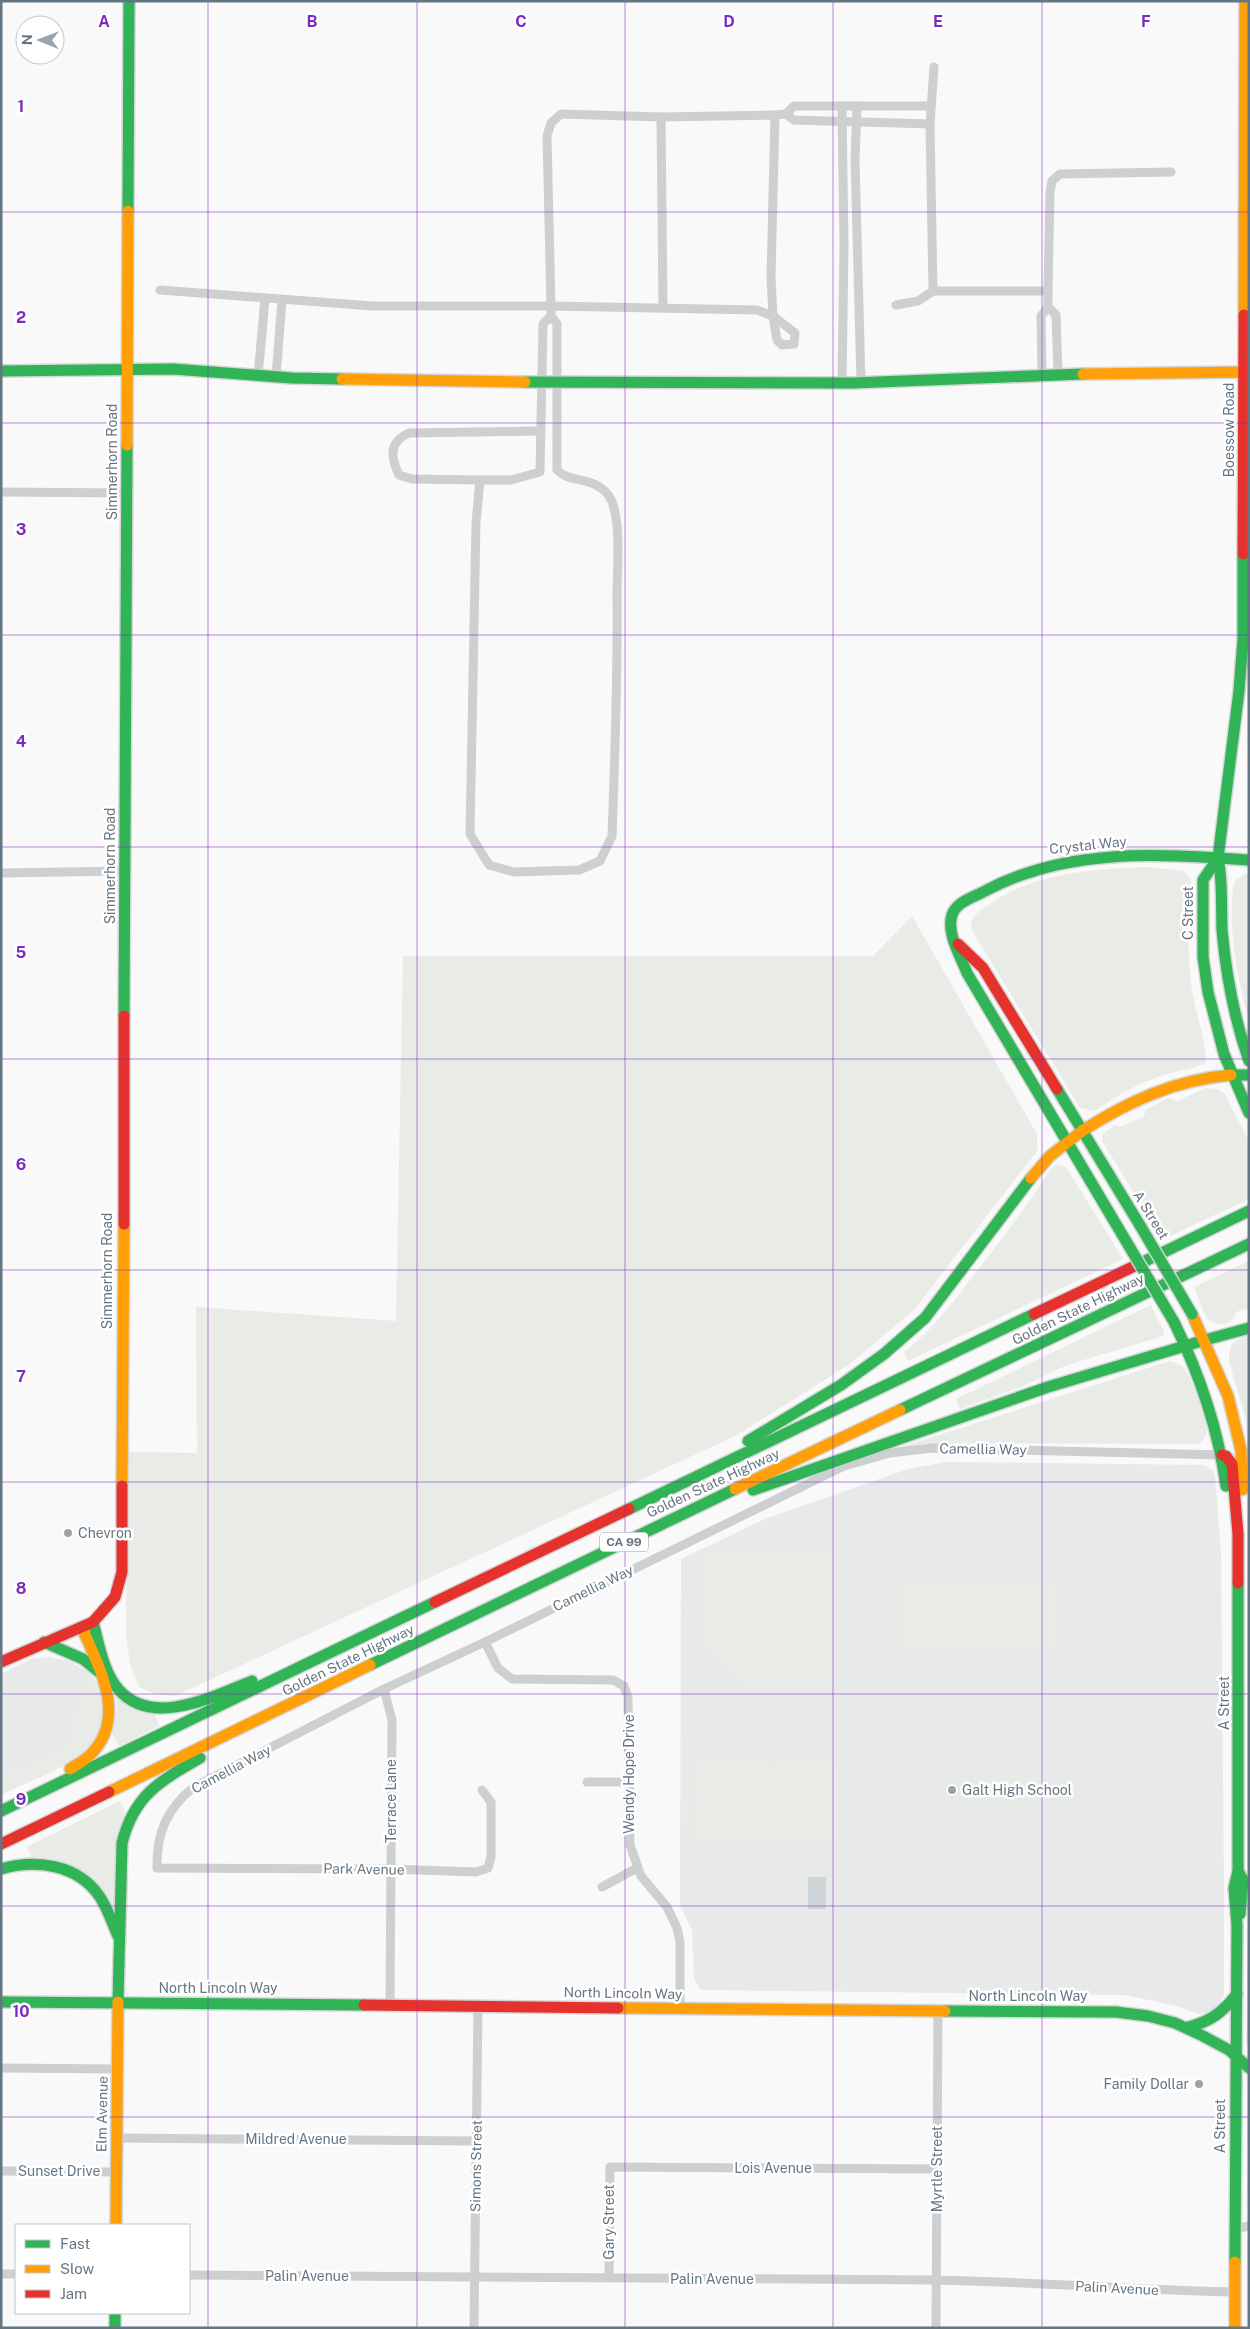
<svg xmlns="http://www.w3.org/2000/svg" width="1250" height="2329" viewBox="0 0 1250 2329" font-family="'Public Sans',sans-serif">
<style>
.built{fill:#e8e9e9}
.green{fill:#e8ebe6}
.water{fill:#ced6d9}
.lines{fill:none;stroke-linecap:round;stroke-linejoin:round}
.fast-casing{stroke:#d5d6d7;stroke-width:14}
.slow-casing{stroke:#d5d6d7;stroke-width:14}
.jam-casing{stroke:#d5d6d7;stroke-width:14}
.street{stroke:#cecfd0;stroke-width:9}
.fast{stroke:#30b455;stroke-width:11}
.slow{stroke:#ff9f0a;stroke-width:11}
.jam{stroke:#e5322d;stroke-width:11}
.fast-bridge-casing{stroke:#d5d6d7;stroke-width:14;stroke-linecap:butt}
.fast-bridge{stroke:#30b455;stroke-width:11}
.grid{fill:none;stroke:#7b2cbf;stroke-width:1;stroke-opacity:0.55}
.poi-dot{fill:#99a4ac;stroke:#fff;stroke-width:2}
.labels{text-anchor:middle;stroke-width:5;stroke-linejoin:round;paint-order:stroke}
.shield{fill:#fff;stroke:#939fa8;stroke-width:1}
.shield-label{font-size:12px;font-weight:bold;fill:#657683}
.street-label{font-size:14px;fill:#657683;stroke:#fff}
.poi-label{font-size:14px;fill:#657683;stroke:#fff;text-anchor:start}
.grid-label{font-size:16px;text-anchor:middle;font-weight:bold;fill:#7b2cbf;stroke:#fff;stroke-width:5;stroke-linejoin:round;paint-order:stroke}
</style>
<rect width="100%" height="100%" fill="#f9f9f9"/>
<!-- built -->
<g class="built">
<path d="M1249,1335v153l-3,-68 -17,-59v-8l3,-9 5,-4z"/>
<path d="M946,1462l258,3 9,5 2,7 6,73 3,338v106l-5,11 -7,7 -14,2 -21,-8 -52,-11 -425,-5 -6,-12 -2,-48 -12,-25 1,-346 84,-40 143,-50z"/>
<path d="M49,1657l20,4 21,12 -20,74 -69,32v-105l29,-15z"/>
<path d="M1249,1855v194l-3,-5z"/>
</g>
<!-- green -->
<g class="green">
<path d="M1147,867l37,4 7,9c-2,34 -4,70 0,104 2,21 18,64 14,79 -12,7 -25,7 -37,11 -27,7 -50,21 -73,37l-15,-3 -109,-179c-1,-12 7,-17 16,-23 45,-33 106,-37 160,-39z"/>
<path d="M1245,874h4v148c-10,-36 -24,-105 -14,-141z"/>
<path d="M912,916l125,218v17l-124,160 -66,55 -112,70 -560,260 -19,-2 -17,-7 -9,-23 -4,-28 2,-184 69,1 -1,-146 200,14 7,-365h470z"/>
<path d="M1206,1088l12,1 6,4 25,48v58l-83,39 -19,-24 -45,-73 1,-7 11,-8h8l21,-9 4,-8 21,-11 9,3z"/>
<path d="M1056,1165l10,2 57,92 -215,102 -4,-9c29,-22 50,-51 72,-80 26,-33 51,-66 74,-102z"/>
<path d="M1249,1261v47l-13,4 -5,10c-26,10 -29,-16 -37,-35z"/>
<path d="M1151,1305l13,27 -1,4 -96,29 -46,22 -61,22 -4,-10z"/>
<path d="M1170,1361c5,2 10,3 14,7 7,8 23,52 23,64 -1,6 -5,9 -9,12l-241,-1 -65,7z"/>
<path d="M704,1550l131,1 -1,134h-90l-40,-39z"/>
<path d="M902,1580l154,3 -1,69 -155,-3z"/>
<path d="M90,1673c10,13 13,22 12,38 -1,9 -2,19 -6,27 -16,26 -67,43 -95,57v-16l69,-32z"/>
<path d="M115,1696l38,16 7,13 -41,21 -7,-12 5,-26z"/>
<path d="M694,1763l144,1v28l-144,-1z"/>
<rect x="694" y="1793" width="143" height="46"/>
<path d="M120,1801l5,10 -10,105 -45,-52 -20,-6 -18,-1 -6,-10z"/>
</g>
<!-- water -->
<rect class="water" x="808" y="1877" width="18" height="32"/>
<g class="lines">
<!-- fast casing -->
<g class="fast-casing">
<g id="fast">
<path d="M128,211l1,-210"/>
<path d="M1,371l172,-2 119,9 50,1"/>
<path d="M525,382l328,1 230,-9"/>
<path d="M1243,554v85l-4,52 -21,167c5,24 3,48 4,72 4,45 12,88 27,131"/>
<path d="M1218,858l-15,22v77l5,35 16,62 25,59"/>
<path d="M124,1016l3,-571"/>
<path d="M1231,1075h18"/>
<path d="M1057,1089l84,138"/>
<path d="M1123,1236l-156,-263c-6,-16 -21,-40 -15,-58 4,-13 22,-18 33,-24 82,-44 174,-37 264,-31"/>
<path d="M1141,1263l108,-52"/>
<path d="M1174,1322c26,53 44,106 52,164"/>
<path d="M1205,1340l44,-12"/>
<path d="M900,1410l349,-166"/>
<path d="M748,1441l93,-56 43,-31 41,-36 106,-140"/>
<path d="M753,1490l295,-103 157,-47"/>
<path d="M629,1509l405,-195"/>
<path d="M93,1622c6,22 10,50 26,68 34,38 95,6 133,-9"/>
<path d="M44,1642l39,17 16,13"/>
<path d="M370,1665l365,-176"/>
<path d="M1,1811l434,-209"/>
<path d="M1,1869c35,-10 77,-5 99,28 8,12 12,26 18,39"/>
<path d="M1238,1871l5,9 -3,34"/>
<path d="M1,2002l363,3"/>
<path d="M118,2002l4,-159c12,-48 38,-62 78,-85"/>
<path d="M945,2011l171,1 32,4 27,7 26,12 28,15 20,18"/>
<path d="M1188,2027c22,-5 35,-15 49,-33"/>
<path d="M1235,2262l2,-337 -3,-37 4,-17v-288"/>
<path d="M115,2313v15"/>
</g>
</g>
<!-- slow casing -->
<g class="slow-casing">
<g id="slow">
<path d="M1244,315l1,-314"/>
<path d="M1083,374l166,-2"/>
<path d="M342,379l183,3"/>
<path d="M127,445l1,-234"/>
<path d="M1082,1131c47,-30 93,-51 149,-56"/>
<path d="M1031,1178l19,-22 32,-25"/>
<path d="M1192,1314l36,82 13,54 1,40"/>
<path d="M122,1486l2,-262"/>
<path d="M735,1489l165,-79"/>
<path d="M70,1769c7,-5 16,-9 22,-16 35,-37 7,-86 -10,-125"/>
<path d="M109,1792l261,-127"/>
<path d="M618,2008l327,3"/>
<path d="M116,2225l2,-223"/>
<path d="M1235,2328v-66"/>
</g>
</g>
<!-- jam casing -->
<g class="jam-casing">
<g id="jam">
<path d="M1243,554l1,-239"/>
<path d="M958,944l25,24 74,121"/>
<path d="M124,1224v-208"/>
<path d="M1034,1314l107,-51"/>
<path d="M1222,1455l4,1 6,8 6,70v49"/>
<path d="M435,1602l194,-93"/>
<path d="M1,1662l92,-40 22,-25 7,-25v-86"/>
<path d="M1,1844l108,-52"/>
<path d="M364,2005l254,3"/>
</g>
</g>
<!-- street -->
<g class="street">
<path d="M934,67l-4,57 3,167h115l2,-98 2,-12 8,-7 111,-2"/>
<path d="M842,106l2,140 -2,137"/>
<path d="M857,106l-2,54 6,223"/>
<path d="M786,114l8,-8h137"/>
<path d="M775,115l11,-1 8,6 136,4"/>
<path d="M661,117l2,190"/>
<path d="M160,290l213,16h178l206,4 16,6 -2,-39 4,-162 -114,2 -100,-3 -10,9 -4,13 4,170v10l6,8v146c13,14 37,5 52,26 13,20 8,73 8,98 1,81 -2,161 -5,242l-12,25 -21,9 -65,2 -25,-7 -19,-31 6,-312 4,-42h31l29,-8 3,-148 8,-8"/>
<path d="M896,305l22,-4 15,-10"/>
<path d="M1048,307l8,8 2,59"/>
<path d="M773,316l22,17 -1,11 -12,1 -5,-5z"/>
<path d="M1042,374l-1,-58 7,-9v-16"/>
<path d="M258,376l7,-77"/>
<path d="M276,377l6,-77"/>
<path d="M480,480l-68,-1 -13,-4c-9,-19 -10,-33 10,-42l132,-2"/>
<path d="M1,492l126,1"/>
<path d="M1,873l124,-2"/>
<path d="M485,1642l13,26 14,11 101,1 11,6 4,11 2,148 11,31 26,31 10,21 3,14v67"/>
<path d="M384,1689l8,31 -2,284"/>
<path d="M587,1782h41"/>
<path d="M482,1790l9,12v55l-3,11 -12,4 -85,-3 -234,-1c-1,-34 10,-60 37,-81l190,-98 101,-47 359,-176 46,-13 42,-5 290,7"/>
<path d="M602,1887l35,-19"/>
<path d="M1,2068l116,1"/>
<path d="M116,2138l360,3"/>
<path d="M1,2171l115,1"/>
<path d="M1235,2229l14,-3"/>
<path d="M1,2274h15"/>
<path d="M189,2275c249,2 498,1 746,5 100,2 200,10 300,12"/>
<path d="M609,2278l1,-111 327,2"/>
<path d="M474,2328l4,-324"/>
<path d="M936,2328l2,-318"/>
</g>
<!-- fast -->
<use href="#fast" class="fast"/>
<!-- slow -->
<use href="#slow" class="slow"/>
<!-- jam -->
<use href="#jam" class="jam"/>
<!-- fast-bridge casing -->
<g class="fast-bridge-casing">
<g id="fast-bridge">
<path d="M1141,1227l51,87"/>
<path d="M1123,1236l51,86"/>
</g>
</g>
<!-- fast-bridge -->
<use href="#fast-bridge" class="fast-bridge"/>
</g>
<!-- grid -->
<path class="grid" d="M208,1v2327M417,1v2327M625,1v2327M833,1v2327M1042,1v2327M1,212h1248M1,423h1248M1,635h1248M1,847h1248M1,1059h1248M1,1270h1248M1,1482h1248M1,1694h1248M1,1906h1248M1,2117h1248"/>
<!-- markers -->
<g class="poi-dot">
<circle cx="68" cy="1533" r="5"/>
<circle cx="952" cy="1790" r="5"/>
<circle cx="1199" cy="2084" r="5"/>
</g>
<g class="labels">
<!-- shield labels -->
<rect class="shield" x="600" y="1532.5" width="48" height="19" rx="4"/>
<g class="shield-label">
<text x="624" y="1546">CA 99</text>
</g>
<!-- street labels -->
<g class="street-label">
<text transform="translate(1229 430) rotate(-90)" y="5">Boessow Road</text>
<text transform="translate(112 462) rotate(-90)" y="5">Simmerhorn Road</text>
<text transform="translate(1088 845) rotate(-6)" y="5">Crystal Way</text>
<text transform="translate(110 866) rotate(-90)" y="5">Simmerhorn Road</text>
<text transform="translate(1188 913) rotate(-90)" y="5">C Street</text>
<text transform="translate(1151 1215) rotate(58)" y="5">A Street</text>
<text transform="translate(107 1271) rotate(-90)" y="5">Simmerhorn Road</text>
<text transform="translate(1078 1309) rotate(-26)" y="5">Golden State Highway</text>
<text transform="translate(983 1449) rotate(1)" y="5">Camellia Way</text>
<text transform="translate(713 1483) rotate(-25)" y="5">Golden State Highway</text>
<text transform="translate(593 1588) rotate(-26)" y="5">Camellia Way</text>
<text transform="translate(348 1660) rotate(-26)" y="5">Golden State Highway</text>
<text transform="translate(1224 1703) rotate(-90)" y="5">A Street</text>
<text transform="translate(231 1769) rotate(-28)" y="5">Camellia Way</text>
<text transform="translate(629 1774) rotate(-90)" y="5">Wendy Hope Drive</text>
<text transform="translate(391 1801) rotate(-90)" y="5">Terrace Lane</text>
<text transform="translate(364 1869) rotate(1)" y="5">Park Avenue</text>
<text x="218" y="1993">North Lincoln Way</text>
<text transform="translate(623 1993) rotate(1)" y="5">North Lincoln Way</text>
<text x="1028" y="2001">North Lincoln Way</text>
<text transform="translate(102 2114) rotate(-89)" y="5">Elm Avenue</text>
<text transform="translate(1220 2126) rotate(-90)" y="5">A Street</text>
<text x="296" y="2144">Mildred Avenue</text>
<text transform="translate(476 2166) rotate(-89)" y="5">Simons Street</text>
<text x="773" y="2173">Lois Avenue</text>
<text transform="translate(937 2169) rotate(-90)" y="5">Myrtle Street</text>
<text x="59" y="2176">Sunset Drive</text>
<text transform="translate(609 2222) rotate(-90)" y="5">Gary Street</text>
<text x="307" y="2281">Palin Avenue</text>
<text x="712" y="2284">Palin Avenue</text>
<text transform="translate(1117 2288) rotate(3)" y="5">Palin Avenue</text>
</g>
<!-- poi labels -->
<g class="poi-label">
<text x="78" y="1538">Chevron</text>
<text x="962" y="1795">Galt High School</text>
<text x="1189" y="2089" text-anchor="end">Family Dollar</text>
</g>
</g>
<g class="grid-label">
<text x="104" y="27">A</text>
<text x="312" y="27">B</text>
<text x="521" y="27">C</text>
<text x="729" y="27">D</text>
<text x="938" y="27">E</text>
<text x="1146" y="27">F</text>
<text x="21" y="112">1</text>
<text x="21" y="323">2</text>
<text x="21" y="535">3</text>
<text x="21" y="747">4</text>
<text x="21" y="958">5</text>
<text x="21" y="1170">6</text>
<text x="21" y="1382">7</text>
<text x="21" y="1594">8</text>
<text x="21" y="1805">9</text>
<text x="21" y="2017">10</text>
</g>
<!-- border -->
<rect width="1250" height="2329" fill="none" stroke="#657683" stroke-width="5"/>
<!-- legend -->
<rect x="15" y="2224" width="175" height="90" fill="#ffffff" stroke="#c1c8cd"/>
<rect x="25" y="2240" width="25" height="8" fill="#30b455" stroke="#c1c8cd"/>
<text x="60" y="2249" font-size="15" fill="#657683">Fast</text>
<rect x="25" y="2265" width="25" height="8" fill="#ff9f0a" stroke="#c1c8cd"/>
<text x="60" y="2274" font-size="15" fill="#657683">Slow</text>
<rect x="25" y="2290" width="25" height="8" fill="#e5322d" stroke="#c1c8cd"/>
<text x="60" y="2299" font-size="15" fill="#657683">Jam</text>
<!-- north arrow -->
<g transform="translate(40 40) rotate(271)"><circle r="24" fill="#ffffff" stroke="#c1c8cd"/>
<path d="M0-4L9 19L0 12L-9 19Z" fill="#99a4ac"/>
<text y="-8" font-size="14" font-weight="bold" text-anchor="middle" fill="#657683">N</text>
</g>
</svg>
